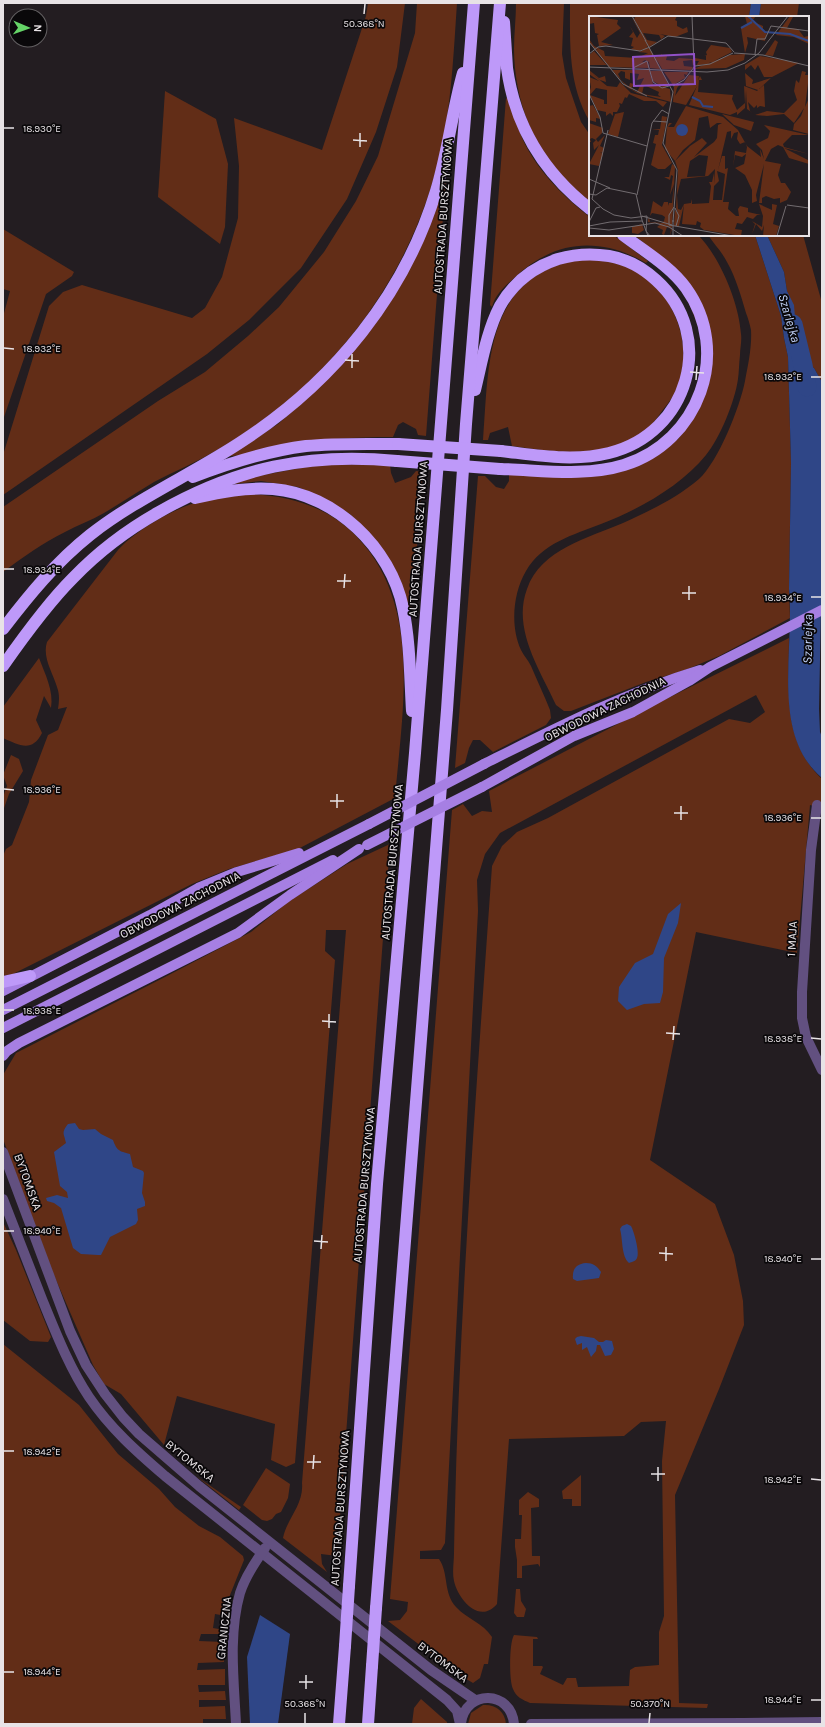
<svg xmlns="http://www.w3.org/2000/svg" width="825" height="1727" viewBox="0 0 825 1727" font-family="Karla,sans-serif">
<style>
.green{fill:#622d17}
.water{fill:#2f4687}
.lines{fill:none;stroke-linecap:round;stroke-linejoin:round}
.river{stroke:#2f4687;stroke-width:19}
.minor{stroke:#625080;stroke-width:10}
.major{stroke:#a67fe3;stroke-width:10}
.highway{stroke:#be99f9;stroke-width:12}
.major-bridge{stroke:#a67fe3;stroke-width:10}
.highway-bridge{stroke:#be99f9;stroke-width:12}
.ticks{fill:none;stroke:#e8e3e6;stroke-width:1.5}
.labels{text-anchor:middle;stroke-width:3.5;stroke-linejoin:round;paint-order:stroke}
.street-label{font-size:12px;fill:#e8e3e6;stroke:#0a080a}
.water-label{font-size:13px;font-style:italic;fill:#c2d2f9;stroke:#0a080a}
.inset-river{fill:none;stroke:#2f4687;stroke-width:2}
.inset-road{fill:none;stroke:#726c70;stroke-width:1}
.view{fill:#9151c7;fill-opacity:0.15;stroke:#9151c7;stroke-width:2}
.inset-edge{fill:none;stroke:#e8e3e6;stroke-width:2}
.ticks-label{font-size:10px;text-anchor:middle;fill:#e8e3e6;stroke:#0a080a;stroke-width:3.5;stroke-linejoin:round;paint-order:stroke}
</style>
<rect width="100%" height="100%" fill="#231d21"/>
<!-- green -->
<g class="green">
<path d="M368,3h37l-8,64 -21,65 -29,67 -46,69 -52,52 -42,34 -204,141v-40l46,-149 14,-14 19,-7 110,33 13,-10 17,-31 16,-59 1,-52 -5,-48 88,32 44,-134z"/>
<path d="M417,3h40c-3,44 -5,89 -13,133 -26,134 -109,246 -227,314 -20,12 -42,21 -63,32 -17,10 -33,21 -50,31 -12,7 -26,12 -39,19 -22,11 -42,25 -62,40v-65l155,-106 47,-29 43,-36 31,-29 45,-55 32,-51 22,-45 37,-123z"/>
<path d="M516,3h48l-2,51 4,24 15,44 9,13v67c-7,-5 -15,-11 -21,-17 -36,-34 -55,-88 -55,-136 0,-15 2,-31 2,-46z"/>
<path d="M570,3h181l-2,14h-159v105c-22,-37 -20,-78 -20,-119z"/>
<path d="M761,3h38l-2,14h-38z"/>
<path d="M165,91l51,28 12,45 -3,63 -5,17 -62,-47z"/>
<path d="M506,98l4,2c3,11 6,22 10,33 13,33 42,63 70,84v18h23l35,26 -2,2c-47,-27 -92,-23 -132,15 -9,8 -19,17 -22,29l-2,-2z"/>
<path d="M446,178l-20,258 -8,-1 -2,-6 -13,-7 -5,3 -5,12c-39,0 -77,2 -117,9 -15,2 -32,11 -47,10l49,-32 31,-27 31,-31 34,-41z"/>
<path d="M3,229l71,43 -2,4 -26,18 -43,126v-103l7,-26 -7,-2z"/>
<path d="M634,235h64c22,22 41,68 43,99 1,7 -1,14 -1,21 -1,8 -1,17 -2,24 -3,22 -18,59 -32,76 -25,31 -68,55 -105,69 -28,11 -59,19 -75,47 -13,22 -16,55 -5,79 3,6 7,10 10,16 6,14 13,29 19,44l1,8 -5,7 -53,27 -13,-12h-7l-4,8 -4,15 -10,5 23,-292h7l11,11 8,2 5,-8v-6h96l19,-4 31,-14 23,-18 14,-18 9,-17 8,-26 2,-21 -37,-90z"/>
<path d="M708,235h47l26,81 3,22 4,19 3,106 -2,126 1,29 -71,38 -34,14 -39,12 -75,29h-7l-8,-6c-16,-35 -44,-76 -29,-116 14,-40 61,-51 96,-66 26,-12 54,-25 76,-44 19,-17 41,-72 46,-98 3,-16 7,-34 6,-51 -1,-5 -3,-12 -5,-17 -5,-17 -10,-35 -19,-51 -5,-10 -13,-18 -19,-27z"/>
<path d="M767,235h36l19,68v79l-8,-14 -17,-9 3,-15 -4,-15v-9l-9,-29 -3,-19z"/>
<path d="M582,259c24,2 41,3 61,17 32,22 48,67 37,104 -3,12 -10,21 -18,31 -7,10 -14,19 -25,25 -38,23 -84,16 -125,10l-4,-19 -18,6 -2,7h-5c6,-79 2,-165 99,-181z"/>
<path d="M322,464l68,1 1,8 4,10 16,-6 5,-6 7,1 -11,137 -3,-1 -35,-70 -24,-24 -27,-16 -25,-11 -37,-6 -34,4 31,-9z"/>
<path d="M250,494c41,2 79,13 107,43 66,69 45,175 38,261l-97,51 -69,20 -37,15 -179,90 -10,2v-120l3,-7 6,-4 17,-43 2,-22 17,-45 10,-5 9,-23 -9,2c1,-7 2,-14 -1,-22 -4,-14 -15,-30 -10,-45l71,-92c18,-20 58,-43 84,-49 16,-4 32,-5 48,-7z"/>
<path d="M789,638c0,50 -7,103 33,141v30l-12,-4 -13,148 -101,-21 -46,228 65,44 19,51 9,46 1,24 -25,64 -44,106 4,208 29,1 -1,4 -177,-5c-7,-3 -14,-6 -17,-14 -4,-8 -4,-46 1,-54l23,2 1,2h-5v27h9l1,1 -3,7 23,11 4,-7h9l2,9 51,-1 1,-16 5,-3 24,-2v-33l5,-16 -2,-155 4,-40 -25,1 -17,14 -115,3 -12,165c-18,21 -39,-5 -43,-23 -2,-9 0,-19 0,-28 4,-229 22,-458 38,-687l10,-20 15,-14 31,-14 181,-99 21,4 15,-11 -9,-17 -256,138 -15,21 -8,26 1,31 -33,632 -4,7 -21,1v8h19c10,14 4,34 17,48 11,12 27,16 36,30l-4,27h-4l-4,14 -7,5 -15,-9 -70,-53 12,-1 7,-9 1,-9 -18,-3 62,-789 11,-6 9,12 10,-5 10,1 -3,-21 171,-89z"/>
<path d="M39,658c6,16 15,33 12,50l-7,-12 -8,24 6,13c-10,20 -23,12 -39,5v-31z"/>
<path d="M11,755l8,4 4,12 -14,23 -6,17v-14l4,-11 -4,-11z"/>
<path d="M390,844l-53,712 -16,-2 1,10 5,8 -44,-34c4,-20 21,-33 19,-55l44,-553h-20l-1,21 10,9 -40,503 -9,4 -15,-7 4,-36 -98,-28 -13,49 -43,-51 -17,-10 -11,-19 -40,-92 -50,-134v-64l13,-22 149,-76 86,-45 37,-30 59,-38z"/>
<path d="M3,1222l13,28 35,87 -3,5 -18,-1 -27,-21z"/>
<path d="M3,1344l76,61 39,49 41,35 16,18 24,19 21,11 23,19 1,4 -14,35 -4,21 -11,-2 -2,14 11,2v4h-23l-2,7 25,1v20l-26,1 -1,7 28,-1v16h-27l1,7 26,-1 1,9h-27v7l26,-1 1,13h-23v5h-200z"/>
<path d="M266,1468l24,16 -2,14 -7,14 -5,2 -4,5 -5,2 -5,-1 -19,-15z"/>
<path d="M581,1475v31h-9v-7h-9l-1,-8z"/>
<path d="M196,1476l45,31 -2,3z"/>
<path d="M528,1492l11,7v8l-8,1 1,48h8v11l-2,-3 -16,2v12h-5v-18l-2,-13v-8h6l1,-24h-3v-15z"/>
<path d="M516,1589h4l1,12 5,8 -2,8h-7l-3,-4z"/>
<path d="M421,1699l26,23v2h-35l2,-16z"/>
<path d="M483,1705c12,-1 22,6 23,19h-38l3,-11z"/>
</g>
<!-- water -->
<g class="water">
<path d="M751,3h10l-2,14h-10z"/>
<path d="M755,235h12l17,37 3,19 7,14 2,24 4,15 -3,15 17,9 8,14v177l-3,150 1,23 2,5v41c-52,-44 -27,-129 -33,-189l2,-126 -3,-106 -4,-19 -3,-22z"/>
<path d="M681,903l-3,20 -14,35 -1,34 -3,11 -16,1 -17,6 -9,-9 1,-14 16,-24 18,-9 15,-40z"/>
<path d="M75,1123l4,6 4,1 12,-1 6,5 12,6c4,11 6,11 17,14l3,13 10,4 1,2 -2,20 3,9v4l-8,3 1,11 -2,4 -26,13 -9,18h-3l-17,-1 -8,-6 -12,-40 -7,-5 -7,-2 -1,-3 11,-3 11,3 -1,-6 -7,-6 -6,-34 12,-9c-2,-10 -5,-10 2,-19z"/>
<path d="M627,1224l4,2c3,5 9,27 6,32 -1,3 -5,4 -8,5 -8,-7 -6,-24 -9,-34l2,-3z"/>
<path d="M586,1263c7,0 11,3 15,9l-2,6 -22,3 -4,-2c-1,-10 3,-15 13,-16z"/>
<path d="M581,1336l13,2 5,4h4l3,-2 6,1 2,8 -3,6 -6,1 -5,-11h-3l-1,6 -5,6 -4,-10 -5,3v-7l-5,2 -2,-6 2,-2z"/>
<path d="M260,1615l30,19 -12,90h-28l-3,-67z"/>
</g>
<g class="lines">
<!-- river -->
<path class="river" d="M793,324l10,41 4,22"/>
<!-- minor -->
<g class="minor">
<path d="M817,805l-6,45 -9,142v26l4,19 16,33"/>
<path d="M3,1152l67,179 16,34 19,29 18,23 16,17 60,52 232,184 44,30"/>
<path d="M3,1199c13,34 26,67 39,100 14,34 27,68 47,98 21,31 48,55 76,79l282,224 10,11 3,13"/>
<path d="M461,1723c5,-34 50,-33 53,1"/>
<path d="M236,1724c-2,-42 -8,-89 4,-131 5,-16 15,-31 25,-45"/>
<path d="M531,1724l212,-1 79,-1"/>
</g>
<!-- major -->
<g class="major">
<path d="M484,764c70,-35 140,-71 216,-94"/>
<path d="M482,787l92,-51 59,-24 56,-31 21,-14 112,-57"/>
<path d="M3,991l147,-76 48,-27 39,-16 62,-19"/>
<path d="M3,1010l366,-186"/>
<path d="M3,1028l330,-168"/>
<path d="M3,1056l4,-5 12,-8 219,-110 52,-38 69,-46"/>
</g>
<!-- highway -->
<g class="highway">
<path d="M504,22c1,15 2,31 3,46 8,59 37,105 83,141"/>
<path d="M475,390c7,-29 12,-59 25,-84 13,-23 34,-39 58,-47 17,-5 33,-6 51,-3 18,3 34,12 47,24 62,56 32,154 -47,173 -36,9 -73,2 -108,-2"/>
<path d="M500,469c41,1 85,8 124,-4 75,-23 108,-113 62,-177 -16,-22 -42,-37 -63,-53"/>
<path d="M193,477c36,-14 74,-26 113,-31 30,-3 61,-2 92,-2"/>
<path d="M195,498c26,-6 51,-11 78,-9 62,5 118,59 130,119 7,33 7,69 9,103"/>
<path d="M3,629c26,-34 53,-67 87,-94 47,-37 105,-62 154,-95 90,-59 161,-146 192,-249 12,-39 16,-79 27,-118"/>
<path d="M3,666c21,-30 44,-62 70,-88 25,-26 54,-48 86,-66 77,-44 150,-60 238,-51"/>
<path d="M3,982l27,-6"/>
<path d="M349,1586l28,-402 38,-431 59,-750"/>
<path d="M376,1608l71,-898 19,-286 34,-421"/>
<path d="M339,1724l6,-78"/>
<path d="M368,1724l4,-58"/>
</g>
<!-- major-bridge -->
<g class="major-bridge">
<path d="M369,824l115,-60"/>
<path d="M367,845l115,-58"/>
</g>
<!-- highway-bridge -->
<g class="highway-bridge">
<path d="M398,444l103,7"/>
<path d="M397,461l103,8"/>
<path d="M345,1646l4,-60"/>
<path d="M372,1666l4,-58"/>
</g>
</g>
<!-- ticks -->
<path class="ticks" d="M364,14l1,-10M4,128h10M353,140l14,1M360,147v-14M4,348l10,1M345,360l14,1M352,368v-14M690,372l14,1M811,377h10M696,380l1,-14M4,569h10M337,581h14M344,588l1,-14M682,593h14M811,597h10M689,600v-14M4,789l10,1M330,801h14M337,808v-14M674,813h14M811,818h10M681,820v-14M4,1010h10M322,1021l14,1M329,1028v-14M666,1033l14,1M811,1038l10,1M673,1040l1,-14M4,1231h10M314,1241l14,1M321,1249l1,-14M659,1253l14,1M811,1259h10M666,1261v-14M4,1451h10M307,1462h14M313,1469l1,-14M651,1474h14M811,1479l10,1M658,1481v-14M4,1672h10M299,1682h14M306,1689v-14M811,1700h10M305,1723v-10M649,1723l1,-10"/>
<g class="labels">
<!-- street labels -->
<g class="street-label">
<text transform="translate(443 216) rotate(-86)" y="4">AUTOSTRADA BURSZTYNOWA</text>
<text transform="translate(418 539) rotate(-86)" y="4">AUTOSTRADA BURSZTYNOWA</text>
<text transform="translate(605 709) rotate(-26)" y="4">OBWODOWA ZACHODNIA</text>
<text transform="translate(392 862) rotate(-85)" y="4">AUTOSTRADA BURSZTYNOWA</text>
<text transform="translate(180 905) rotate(-27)" y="4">OBWODOWA ZACHODNIA</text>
<text transform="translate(792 939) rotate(-87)" y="4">1 MAJA</text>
<text transform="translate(28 1182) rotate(70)" y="4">BYTOMSKA</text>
<text transform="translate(364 1185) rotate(-85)" y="4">AUTOSTRADA BURSZTYNOWA</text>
<text transform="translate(190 1461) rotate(39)" y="4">BYTOMSKA</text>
<text transform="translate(340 1508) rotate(-86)" y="4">AUTOSTRADA BURSZTYNOWA</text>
<text transform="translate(224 1628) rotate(-84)" y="4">GRANICZNA</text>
<text transform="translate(443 1662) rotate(37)" y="4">BYTOMSKA</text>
</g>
<!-- water labels -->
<g class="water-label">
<text transform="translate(790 318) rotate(74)" y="5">Szarlejka</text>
<text transform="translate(807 639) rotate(-89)" y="5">Szarlejka</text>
</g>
</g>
<!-- overview -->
<g transform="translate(589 16)">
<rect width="220" height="220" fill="#231d21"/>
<path d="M0,0l29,4 -1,4 4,4 -20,14 12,3 -14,1 -2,-11 2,-1 -4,-1 -1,-10 -5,1zM42,0l15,25 -12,-22 2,-3h41l-2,4 2,1v5l6,3 4,-2 1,5 -13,5 -15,-3 5,2 -7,6 3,-3 -2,-4 -16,-2 4,7 10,2 -8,5 -4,-6 3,5 -2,3 3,-2 5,9 -8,1h12l4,-3v2h5l-1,4 8,1 5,-3 14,1v7l-1,-6 -9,1 1,5 9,1 -2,3 -29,-1 -5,-9 3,9 -10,-1 -1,-6 -4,-2 -3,2h6l1,6 -40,-1 -14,-17 3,-1h-3l-6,-7v-3l5,7 10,5 1,5 32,2 11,-5 -10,-1 4,-1 2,-2 -5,2 -8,-2 3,-2 -3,-1 2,-8 -4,-1 4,-5 -3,-6 7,12 3,-5zM156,0h11l-4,5 11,5v4l4,2 -2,9 -18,-4 1,6 -3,10 -4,-25 6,-4zM201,0l3,1 -6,11 11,1 6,8 4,-1 1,8 -15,-7 -18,-2 6,-8 2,4 -2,-4zM186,24l3,2 -5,14 -8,-1zM122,29l19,3 2,4 -22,11 -14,3 3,-5h-4v-3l11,2v-5l-2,1 3,-1 -1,-3zM5,35l8,9 5,5h-18v-10zM156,38l-1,6 -18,8 -33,1 37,-14zM171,40l39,7 -27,14h-8l-6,-12 -3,5 -4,-5 -6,5v-5zM0,54l10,8 6,-2 1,6 -6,-2 -10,-8 17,14 10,1 3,-5 11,11 36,9 -4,5 -7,-6h-12l-15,-7 -2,4 -4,-2 2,1 -3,7 -3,-1 1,3 -3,6h-4v4l-3,-3 -4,3v-4l-9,-2 -8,-17 2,-6 -2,-10 10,4 -10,-7zM7,72l11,2v14h-3v-4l-14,-5zM23,54h37l4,14 17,5 1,13 -34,-9 -10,-6zM32,55l4,1v6l5,2v-7l9,1 -2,6 7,-2 -7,14 -6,-3 3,-5 -4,-1 -1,4 -8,-7 -3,-6zM55,69l15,7 -1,3 3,2 -19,-3zM61,55h12l6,13 -3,4 -12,-7zM213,55l4,1 -1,3h4l-4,32 4,-9v36l-16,-4 1,-6 7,-8 3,-8 -10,15 -10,-9 -17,2 -12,-1 12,-4 17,2 13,-13 -3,-9 2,-11 3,3zM75,56h24l-1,3 -3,-1 1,4 -12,7zM156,57l8,7 -1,4 19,-6 -12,11 5,-4 1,22 -5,-1 -3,2v-3l-3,3 -6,-6 2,9 4,3 -7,-5 -1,-19 -1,18 -8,7v-3l-7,3 -41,-10 8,-19 -11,19 -13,-3 1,-16 7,-3 -4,5 -2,8 14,-21 10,1 -1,5 2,-5 2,4h-3l-1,12 35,3 -1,4 5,11 8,-7 -1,-17 13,5 1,-1 -12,-4zM0,88v2l4,-1 8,14 -5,-1v4l-7,-2zM97,90l37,11 15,13 9,16 14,11 -1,-8 4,10 -2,-9 -6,-6 12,-6 2,-7 -6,-6 45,10h-17l-9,9 1,3 25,7 -25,-6 24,12 1,4 -20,-6 -6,-11 -5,-2 -7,4 -6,12 16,3 -3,11 3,8h4l6,9 -4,8 -7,3v-5l-6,1 -8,-3 -4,2v5h-3l5,-39 -8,31 1,6 -5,2v-13l-7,-15 -10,-7 9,-4 2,-10 -4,3 -7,-2 -2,12 2,-16 11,2 1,-6 -2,-5 -5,2 -3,-5 1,-7 -4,1 -3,6v-8l-4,1 -9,38 4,-14h3v13l3,-1 -5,34h6l-1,7 8,7h3l-1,-7 2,-3 8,2v4l13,3h-4l-4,4 -6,-2 -5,7 -5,-1 -2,6 7,1 -1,6 -37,-6 -4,-3 1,-4 -4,-2 -1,4 -14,-1 2,-20 7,-1 1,-4v5l17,-1 2,-17 -2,-4h3l2,-9v11l1,-15 -7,7 -27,3 -4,16 1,14 3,1 3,-6 -5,22h-5l1,-16 3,3 -2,-5 2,-38 -3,-9 15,-15 12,-8 5,5 -13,14 20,-15 3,-4 1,-13 4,-2h-5l-7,5 -2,-12 -9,2 -4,22 -12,10 -8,11 -10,-12 2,-22 2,-4h3l-4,4h6zM110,139l9,1 -3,20 -18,1 3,-16zM128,155l8,3 -3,26h-9l1,-14 5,-5zM35,96l-6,25 -10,-3 7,-20zM133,98l32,8 -3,9 -17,-6zM73,100l5,1 -5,28 10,18 -7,6h-7l-7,-4 5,-21 -3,-1 2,-8h3l1,-5 -7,-1h8zM0,107l14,5 -1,5 -6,6 2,3 7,-7 -5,11 4,2 -1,5 -3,-1 3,2 -4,12 -10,-2 10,-19 -5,5 -1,-7 3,-3 -4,-2 -2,1 1,3h-2zM83,148l3,2 -3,62 -10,-4 10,5 -2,7 1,-7 -4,-2 -3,8 -2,-1 1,-4 -6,-3 4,-3 -13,-2v-2l1,-3 1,5 12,1 2,-2 1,-4 -3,-2 -10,-2 -2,3 3,-15 9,6 2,-5h4v4l1,-3h3l2,-19 -4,11 3,-19 -2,-1 -1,5 -6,-3h5zM170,188l13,6v-6l5,1 -4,19 6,2 -3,10h-13l1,-11 -2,6 -6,-7 -4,10 3,-10 -3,-3 10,6 1,-11zM53,208l2,6 -6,4 -6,-1v-6l-5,1z" fill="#622d17" fill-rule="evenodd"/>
<path d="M87 114a6 6 0 1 1 12 0a6 6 0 1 1-12 0Z" fill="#2f4687"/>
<path class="inset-river" d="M159,0l17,16 25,2 19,7M152,12l11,-6M103,81l8,4 3,5 10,1"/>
<path class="inset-road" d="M43,0l14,25M103,0l2,49M56,24l28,52 -10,51 14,27 -4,52M0,26l34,42 24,12M61,31l18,-11 58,7 8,9M145,37l29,2 46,11M0,38l9,-7 8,-1 34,5 10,-4M166,38l2,-15h8l6,-13 38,5M106,50l15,-2 23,-11M0,51l118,5 21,-2 17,-7 14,-10 29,-37M44,52l14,-7 6,21 9,6 7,-2M84,70l11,-6 11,-14M0,78l11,23 3,16 44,13M64,105l14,1M19,114l-16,69 11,10 11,6 17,3 16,-2 -1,15 4,5M0,163l21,9M0,178l7,1 11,-7 29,6 6,26M48,179l15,-72 10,-13 7,4M198,189l22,3M86,192l4,8 -3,10M53,200l30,9M53,204l6,16M0,206l7,-14 4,-1M80,209l64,11M80,209v-10l5,-8M0,210l21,-4 32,-1M0,212l20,2 46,-7 14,4 14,9M84,220v-16M188,220l9,-30"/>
<path class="view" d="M105,38l1,30 -61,2 -1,-29z"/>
<rect width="220" height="220" class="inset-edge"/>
</g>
<g class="ticks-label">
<text x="364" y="27">50.368°N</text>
<text x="42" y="132">18.930°E</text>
<text x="42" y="352">18.932°E</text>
<text x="783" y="380">18.932°E</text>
<text x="42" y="573">18.934°E</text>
<text x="783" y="601">18.934°E</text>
<text x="42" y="793">18.936°E</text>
<text x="783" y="821">18.936°E</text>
<text x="42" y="1014">18.938°E</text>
<text x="783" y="1042">18.938°E</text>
<text x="42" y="1234">18.940°E</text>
<text x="783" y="1262">18.940°E</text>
<text x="42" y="1455">18.942°E</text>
<text x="783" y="1483">18.942°E</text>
<text x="42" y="1675">18.944°E</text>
<text x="783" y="1703">18.944°E</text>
<text x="305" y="1707">50.368°N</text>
<text x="650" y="1707">50.370°N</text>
</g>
<!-- border -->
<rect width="825" height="1727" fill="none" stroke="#e8e3e6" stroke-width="8"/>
<!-- north arrow -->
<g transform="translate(28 28) rotate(92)"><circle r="19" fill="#0a080a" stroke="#636062"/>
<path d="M0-3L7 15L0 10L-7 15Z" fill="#65d467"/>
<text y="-6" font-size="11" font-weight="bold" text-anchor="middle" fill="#e8e3e6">N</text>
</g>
</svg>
